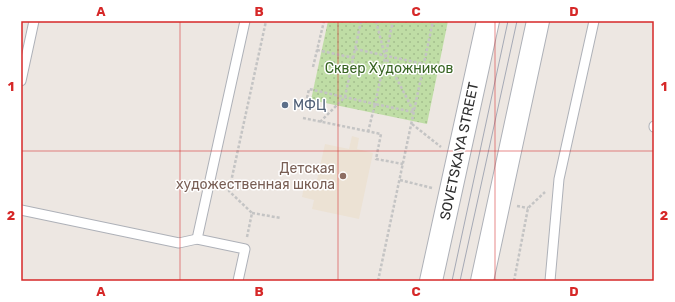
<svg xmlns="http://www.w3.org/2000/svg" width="675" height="302" viewBox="0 0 675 302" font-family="Rubik,sans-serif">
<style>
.education{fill:#ece2d4}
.park{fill:url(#park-dots)}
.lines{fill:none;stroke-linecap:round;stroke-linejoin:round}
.service-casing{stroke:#aeb1b8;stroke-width:11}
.secondary-casing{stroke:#aeb1b8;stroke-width:24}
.path{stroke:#c4c4c4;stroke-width:2.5;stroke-dasharray:3 2;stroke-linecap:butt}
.service{stroke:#fff;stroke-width:9}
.secondary{stroke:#fff;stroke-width:22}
.tram{stroke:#a5a9b5;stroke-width:1}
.grid{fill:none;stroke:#d62828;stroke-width:1;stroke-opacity:0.55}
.service-dot{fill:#5c6f8a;stroke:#fff;stroke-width:1.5}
.education-dot{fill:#8d6e63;stroke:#fff;stroke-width:1.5}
.labels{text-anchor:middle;stroke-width:3;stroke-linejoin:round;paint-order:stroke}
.park-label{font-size:14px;fill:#396524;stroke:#fff}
.service-label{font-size:14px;fill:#4e5e75;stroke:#fff;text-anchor:start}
.street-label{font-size:14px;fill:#2e2e2e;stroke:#fff}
.education-label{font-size:14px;fill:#785e54;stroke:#fff;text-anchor:end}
.neatline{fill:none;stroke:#d62828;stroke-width:1.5}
.grid-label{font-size:13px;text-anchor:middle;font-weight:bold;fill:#d62828}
</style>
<defs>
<pattern id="park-dots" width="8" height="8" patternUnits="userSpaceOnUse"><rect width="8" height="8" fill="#bfdda5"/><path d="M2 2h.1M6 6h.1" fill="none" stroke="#a4be8e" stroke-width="1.8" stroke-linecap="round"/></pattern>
</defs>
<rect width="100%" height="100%" fill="#ede7e2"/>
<!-- education -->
<path class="education" d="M352,136l7,2 -2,11 16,4 -14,66 -47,-10 2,-9 -12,-3 2,-10 11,2 10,-45 24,5z"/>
<!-- park -->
<path class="park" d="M328,21h120l-21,103 -116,-24z"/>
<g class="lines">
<!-- service casing -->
<g class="service-casing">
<g id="service">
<path d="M21,81l13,-60"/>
<path d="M654,126v1"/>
<path d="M21,210l158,33 18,-4 48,10 -7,32"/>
<path d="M197,239l48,-218"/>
<path d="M550,281l9,-102 35,-158"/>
</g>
</g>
<!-- secondary casing -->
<g class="secondary-casing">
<g id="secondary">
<path d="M431,281l57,-260"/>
<path d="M482,281l56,-260"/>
</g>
</g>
<!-- path -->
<g class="path">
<path d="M376,21l9,35 29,56"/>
<path d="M355,49l69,15"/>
<path d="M317,50l37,8"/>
<path d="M313,67l11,-46"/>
<path d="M307,98l2,-9 66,15 18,-83"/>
<path d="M303,118l78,16 -5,25 27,5"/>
<path d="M320,122l25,-25 16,-76"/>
<path d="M412,124l29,23"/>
<path d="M368,132l7,-28 38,8"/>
<path d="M400,180l32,8"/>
<path d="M517,206l11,2"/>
<path d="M252,213l29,5"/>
<path d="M247,237l5,-24 -23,-22 37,-170"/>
<path d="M378,281l55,-260"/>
<path d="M514,281l14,-73 17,-16"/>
</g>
<!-- service -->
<use href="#service" class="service"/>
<!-- secondary -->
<use href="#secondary" class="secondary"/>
<!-- tram -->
<g class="tram">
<path d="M452,281l56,-260"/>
<path d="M460,281l57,-260"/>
</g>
</g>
<!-- grid -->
<path class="grid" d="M180,21v260M338,21v260M495,21v260M21,151h633"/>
<!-- markers -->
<circle class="service-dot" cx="285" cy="105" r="4"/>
<circle class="education-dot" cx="343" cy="176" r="4"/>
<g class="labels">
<!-- park labels -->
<g class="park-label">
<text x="389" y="73">Сквер Художников</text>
</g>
<!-- service labels -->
<g class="service-label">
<text x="293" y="110">МФЦ</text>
</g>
<!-- street labels -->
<g class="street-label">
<text transform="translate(459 151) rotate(-78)" y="5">SOVETSKAYA STREET</text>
</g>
<!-- education labels -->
<g class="education-label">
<text x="335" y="173">Детская<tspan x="335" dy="16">художественная школа</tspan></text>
</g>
</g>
<!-- border -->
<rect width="675" height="302" fill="none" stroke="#ffffff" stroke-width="44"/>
<rect x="22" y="22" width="631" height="258" class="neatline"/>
<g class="grid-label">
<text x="101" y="16">A</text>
<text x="259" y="16">B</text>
<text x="416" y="16">C</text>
<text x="574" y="16">D</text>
<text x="11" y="91">1</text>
<text x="664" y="91">1</text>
<text x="11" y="220">2</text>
<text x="664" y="220">2</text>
<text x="101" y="296">A</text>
<text x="259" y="296">B</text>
<text x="416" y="296">C</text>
<text x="574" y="296">D</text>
</g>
</svg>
